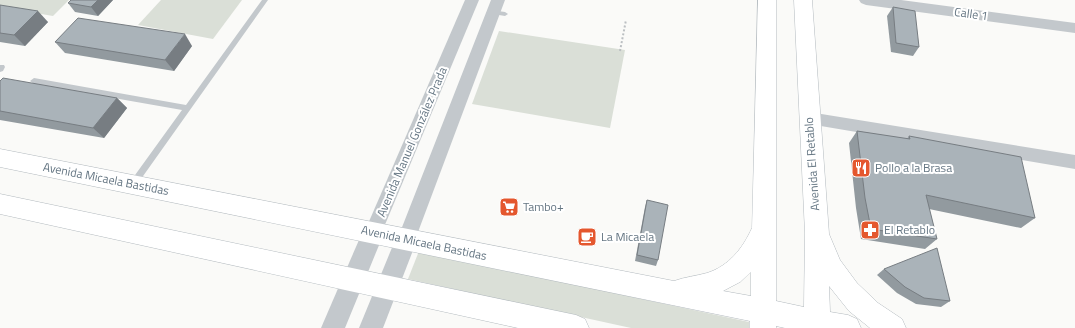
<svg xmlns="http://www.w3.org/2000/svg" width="1075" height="328" viewBox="0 0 1075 328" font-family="'Titillium Web',sans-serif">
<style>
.green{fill:#dadfd7}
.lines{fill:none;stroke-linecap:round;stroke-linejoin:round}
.secondary-casing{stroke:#b3babf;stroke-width:1}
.path{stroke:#bbbfc2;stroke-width:2;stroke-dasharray:2 2;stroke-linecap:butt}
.service{fill:#c3c8cc;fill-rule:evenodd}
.minor{fill:#c3c8cc;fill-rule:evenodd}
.tertiary{fill:#c3c8cc;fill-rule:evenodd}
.secondary{fill:#fff;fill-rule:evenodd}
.wall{fill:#929a9f}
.shaded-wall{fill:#777d82}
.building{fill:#aab3b9;stroke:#777d82}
.labels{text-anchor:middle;stroke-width:4;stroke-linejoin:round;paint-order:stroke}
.street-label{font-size:12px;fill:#657683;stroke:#fff}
.poi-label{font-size:12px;fill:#657683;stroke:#fff;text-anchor:start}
</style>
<rect width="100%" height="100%" fill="#fafaf8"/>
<!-- green -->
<g class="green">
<path d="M0,0h69l-16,16 -53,-9z"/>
<path d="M161,0h81l-29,39 -75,-14z"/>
<path d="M499,31l126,19 -15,78 -138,-24z"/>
<path d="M419,251l330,71v6h-118l-223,-49z"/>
</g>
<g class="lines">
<!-- secondary casing -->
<g class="secondary-casing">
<g id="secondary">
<path d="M758,0h18v301l28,6 1,-74 -11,-233h18l17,234 11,26 17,23 21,20 24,16 4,9h-36l-21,-17 -20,-25 1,26 18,3 9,4 4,9h-76l-9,-2v2h-26v-7l-750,-154v-18l674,132c11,-4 22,-5 33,-8 22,-7 36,-25 45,-45zM751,272v24l-28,-5 17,-9z"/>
<path d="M0,194l576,121 9,4 4,9h-71l-518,-114z"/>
</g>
</g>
<!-- path -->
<path class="path" d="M620,51l6,-31"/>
<!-- service -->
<g class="service">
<path d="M262,0h6l-132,186 -3,1 -3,-1 -1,-2 1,-2 52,-72 -148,-26 -4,-3 4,-3 152,27z"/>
<path d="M491,10l14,2 3,2 -3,2 -12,-2 -3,-2z"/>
<path d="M0,65h4l1,2 -2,4 -3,1z"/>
</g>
<!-- minor -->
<g class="minor">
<path d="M465,0h14l-100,239 -6,2 -6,-2 -3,-6z"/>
<path d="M491,0h14l-90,240 -2,6 -7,2 -7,-2 -2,-6z"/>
<path d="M859,0h42l174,23v10l-209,-28 -5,-2z"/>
<path d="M809,112l266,43v14l-266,-45 -6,-2 -2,-4 2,-4z"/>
</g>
<!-- tertiary -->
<g class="tertiary">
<path d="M373,223l8,3 3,7 -39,95h-24l44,-102z"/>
<path d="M406,230l8,3 3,7 -34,88h-24l39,-95z"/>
</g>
<!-- secondary -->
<use href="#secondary" class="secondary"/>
</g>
<!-- wall -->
<g class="wall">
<path d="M113,0l-15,16 -23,-4 -7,-9z"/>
<path d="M0,5l48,17 -23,24 -25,-4z"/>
<path d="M893,7l26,40 -6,9 -22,-4 -4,-36z"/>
<path d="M55,42l137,4 -18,25 -109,-18z"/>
<path d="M0,81l117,17 10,10 -23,30 -104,-18z"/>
<path d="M857,131l50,8 2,-3 126,82 -14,10 -92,-19 8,30 -12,10 -64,-10 -5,-31 -7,-65z"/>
<path d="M647,200l11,60 -2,6 -21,-5 10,-54z"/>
<path d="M884,269l66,32 -9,6 -25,-3 -19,-11 -20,-18z"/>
</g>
<!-- shaded-wall -->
<g class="shaded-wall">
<path d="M98,0h15l-15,16 -7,-9z"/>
<path d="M38,11l10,11 -23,24 -11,-11z"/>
<path d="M185,34l7,12 -18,25 -9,-11z"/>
<path d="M117,98l10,10 -23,30 -11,-10z"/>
</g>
<!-- building -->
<g class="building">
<path d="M71,0h27l-7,7 -23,-4z"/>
<path d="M0,5l38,6 -24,24 -14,-2z"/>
<path d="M893,7l22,4 4,36 -23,-4z"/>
<path d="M78,18l107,16 -20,26 -110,-18z"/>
<path d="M3,78l114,20 -24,30 -93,-17v-30z"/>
<path d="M857,131l53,8 -1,-3 112,21 14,61 -109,-23 11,44 -66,-10 -6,-31z"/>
<path d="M647,200l21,5 -10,55 -21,-5z"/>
<path d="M937,248l13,53 -26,-3 -19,-11 -21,-18z"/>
</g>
<!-- icons -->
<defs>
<g id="restaurant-square" transform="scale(1)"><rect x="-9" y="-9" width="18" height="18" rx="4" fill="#e4572e" stroke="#fff"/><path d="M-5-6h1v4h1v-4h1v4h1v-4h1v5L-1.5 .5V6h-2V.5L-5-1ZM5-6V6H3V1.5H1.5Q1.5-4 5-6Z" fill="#fff"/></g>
<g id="supermarket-square" transform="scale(1)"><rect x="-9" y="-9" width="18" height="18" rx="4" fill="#e4572e" stroke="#fff"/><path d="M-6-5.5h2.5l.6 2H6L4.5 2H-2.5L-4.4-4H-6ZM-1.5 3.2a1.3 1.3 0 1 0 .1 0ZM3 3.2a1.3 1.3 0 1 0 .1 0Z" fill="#fff"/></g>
<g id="pharmacy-square" transform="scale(1)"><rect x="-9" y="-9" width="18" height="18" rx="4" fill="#e4572e" stroke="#fff"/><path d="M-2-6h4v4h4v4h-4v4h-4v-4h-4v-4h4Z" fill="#fff"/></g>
<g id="cafe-square" transform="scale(1)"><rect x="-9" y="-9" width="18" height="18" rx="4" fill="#e4572e" stroke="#fff"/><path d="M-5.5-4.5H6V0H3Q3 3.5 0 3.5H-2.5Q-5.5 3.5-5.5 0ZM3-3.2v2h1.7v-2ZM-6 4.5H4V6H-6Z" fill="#fff"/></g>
</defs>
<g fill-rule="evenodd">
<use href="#restaurant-square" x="861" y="168"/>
<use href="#supermarket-square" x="509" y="207"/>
<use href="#pharmacy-square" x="870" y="230"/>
<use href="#cafe-square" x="587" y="237"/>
</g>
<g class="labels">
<!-- street labels -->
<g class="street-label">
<text transform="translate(971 14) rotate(8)" y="4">Calle 1</text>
<text transform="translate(412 142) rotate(-67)" y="4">Avenida Manuel González Prada</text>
<text transform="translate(812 164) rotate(-94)" y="4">Avenida El Retablo</text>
<text transform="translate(106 179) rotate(11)" y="4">Avenida Micaela Bastidas</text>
<text transform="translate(424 243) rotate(12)" y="4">Avenida Micaela Bastidas</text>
</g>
<!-- poi labels -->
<g class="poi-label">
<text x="875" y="172">Pollo a la Brasa</text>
<text x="523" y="211">Tambo+</text>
<text x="884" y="234">El Retablo</text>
<text x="601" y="241">La Micaela</text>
</g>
</g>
</svg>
